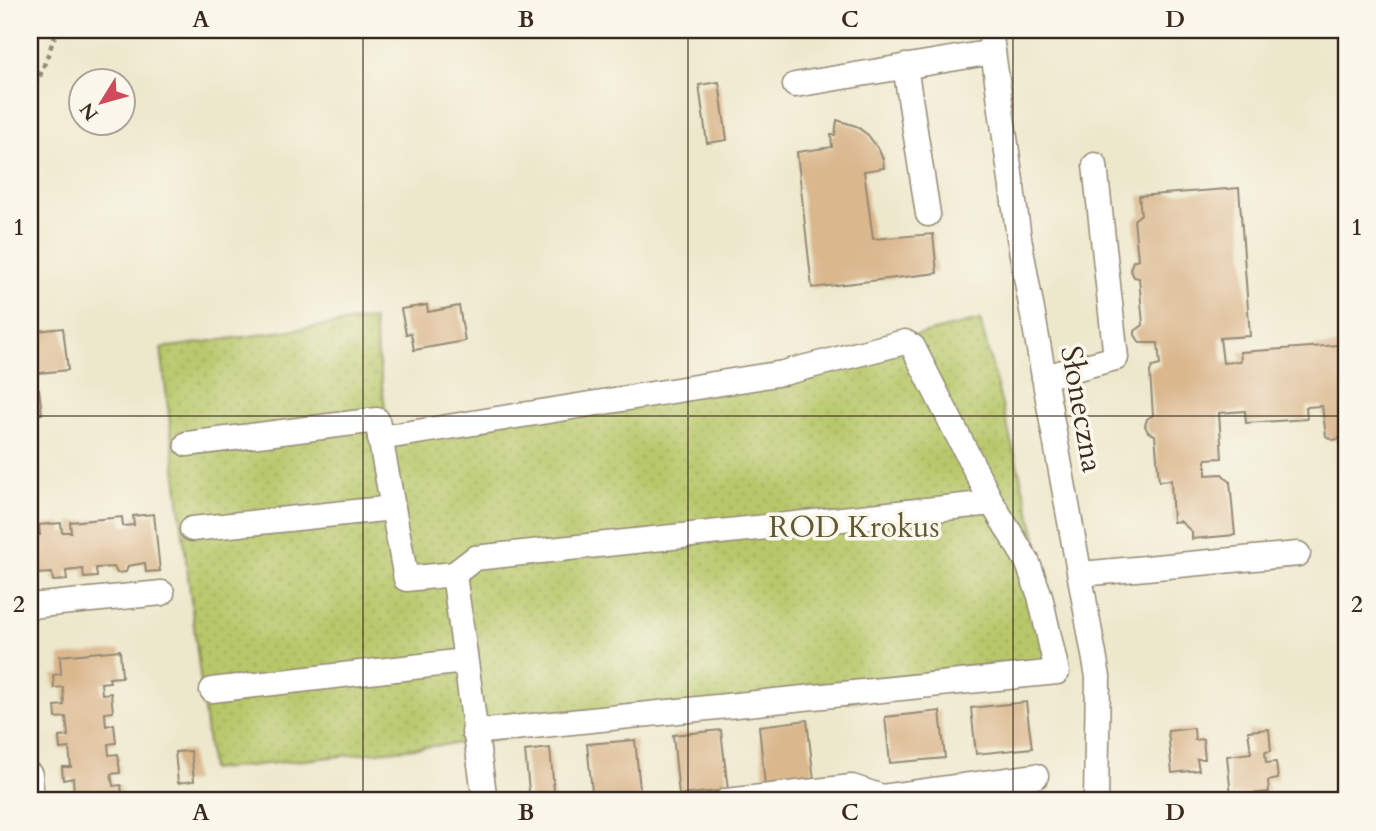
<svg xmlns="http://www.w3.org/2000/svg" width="1376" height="831" viewBox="0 0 1376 831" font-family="Cardo,serif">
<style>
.park{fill:url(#park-dots);stroke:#797844;stroke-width:2}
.building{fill:#dab78d}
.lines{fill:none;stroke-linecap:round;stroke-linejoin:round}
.minor-casing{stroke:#948975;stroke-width:27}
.path{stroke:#948975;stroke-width:4.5;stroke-dasharray:5 5;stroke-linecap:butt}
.minor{stroke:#fff;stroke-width:24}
.grid{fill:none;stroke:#3b2a1e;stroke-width:2;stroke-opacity:0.55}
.labels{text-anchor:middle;stroke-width:7;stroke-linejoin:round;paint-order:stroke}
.street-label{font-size:30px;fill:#3b2a1e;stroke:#fbf7ec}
.park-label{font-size:30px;fill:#605934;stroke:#fbf7ec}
.neatline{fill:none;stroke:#3b2a1e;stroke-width:2.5}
.grid-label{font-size:23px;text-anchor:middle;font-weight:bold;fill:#3b2a1e}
</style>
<defs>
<pattern id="park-dots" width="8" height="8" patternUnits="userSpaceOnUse" patternTransform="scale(1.75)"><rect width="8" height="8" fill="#b7c769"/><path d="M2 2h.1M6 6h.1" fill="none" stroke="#9eab5b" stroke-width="1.8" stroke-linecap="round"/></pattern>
</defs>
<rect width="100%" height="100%" fill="#fbf7ec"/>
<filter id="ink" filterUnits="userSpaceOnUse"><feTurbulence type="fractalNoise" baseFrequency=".0143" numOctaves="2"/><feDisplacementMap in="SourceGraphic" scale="14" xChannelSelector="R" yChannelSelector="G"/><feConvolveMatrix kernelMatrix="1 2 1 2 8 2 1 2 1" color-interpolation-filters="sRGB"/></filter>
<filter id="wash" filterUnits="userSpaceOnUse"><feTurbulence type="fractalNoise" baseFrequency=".00686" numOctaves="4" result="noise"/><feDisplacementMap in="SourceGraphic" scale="28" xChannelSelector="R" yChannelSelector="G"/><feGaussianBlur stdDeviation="1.57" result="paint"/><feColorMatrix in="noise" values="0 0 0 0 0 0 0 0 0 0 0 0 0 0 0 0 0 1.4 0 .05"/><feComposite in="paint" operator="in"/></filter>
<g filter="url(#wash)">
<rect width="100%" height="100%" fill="#ede8cc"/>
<!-- park -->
<path class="park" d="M373,319l15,110 394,-62 198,-47 63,244 19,114 -851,92 -50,-422z"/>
<g id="blocks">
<!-- building -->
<g class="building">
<path d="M719,82l8,58 -20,3 -8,-58z"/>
<path d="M837,120l19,6 12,9 11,15 4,9 1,9 -20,3 9,68 60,-5 4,39 -125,15 -15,-136 35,-5 -1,-12h4z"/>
<path d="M1239,188l11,148 -30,2 3,25 18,-2 -1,-9 98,-7 1,9 7,-1v75h-2l-5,11 -7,1 -6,-4 -4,-30 -16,1 1,12 -61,4 -1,-12 -26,2 3,45 -16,1v16l16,-1 8,8 5,53 -43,4v-7l-12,-11 -7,1 -2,-42 -12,1 -4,-46 -7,-3 -3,-6 2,-7 6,-4 -3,-43 2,-5 8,-2 -2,-22h-18l-5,-8v-4l8,-6 -4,-47 -5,-1 -4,-8 3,-8 5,-2 -4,-39 7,-6 -2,-18z"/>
<path d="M30,302h4l3,29 26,-3 5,42 -38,4z"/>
<path d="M427,305l1,7 31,-6 6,35 -51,9 -3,-17 -5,1 -5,-25z"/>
<path d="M39,389l3,25 -8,1 1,8 -5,1v-33z"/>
<path d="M154,514l6,57 -14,1 -1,-9 -17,3 -2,6 -9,1 -3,-6 -18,1 1,9 -13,1 -1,-9 -17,2 1,9 -14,1 -1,-8 -17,1 1,9 -6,1v-48l10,-1 -1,-10 22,-2 1,9h9l-1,-10 52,-5 1,9 11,-1 -1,-9z"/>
<path d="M120,650l2,27 -13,1 1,4 -9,1 1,11 9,-1 2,19 -8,1 1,13 8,-2 2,19 -8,1 1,11 9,-1 2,19 -9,1 2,12 8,-1 2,16h-57l-1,-4 9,-1 -1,-18 -10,2 -1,-13h9l-2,-19 -9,1 -1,-12 9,-1 -2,-19 -10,1 -1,-12 9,-1 -1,-18 -9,1 -1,-13 8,-1 -1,-18z"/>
<path d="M1026,702l6,46 -56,6 -5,-46z"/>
<path d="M940,711l5,47 -55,5 -5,-46z"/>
<path d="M807,720l7,61 -49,5 -6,-60z"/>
<path d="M1194,728l1,12 8,-1 2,20h-8l2,11 -27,3 -4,-42z"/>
<path d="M1269,729l2,22 -6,1 1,11 10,-1 2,17 -10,2 1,11 -38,4 -4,-40 24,-3 -3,-22z"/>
<path d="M721,730l7,60 -49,5 -6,-60z"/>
<path d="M635,740l6,59 -48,2 -6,-57z"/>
<path d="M550,748l5,53h-25l-5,-50z"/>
<path d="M191,751l3,30 -16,2 -3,-31z"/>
</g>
</g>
</g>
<g filter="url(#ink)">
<use href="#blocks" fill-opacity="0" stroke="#948975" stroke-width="2"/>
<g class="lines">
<!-- minor casing -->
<g class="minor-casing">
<g id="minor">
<path d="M990,30l29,208 79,439 -2,124"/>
<path d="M905,66l23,148"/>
<path d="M795,85l198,-33"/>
<path d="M1044,377l72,-19 -21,-193"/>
<path d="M380,438l403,-65 122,-31 8,5 79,156 -517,55 -21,16"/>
<path d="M187,444l190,-24 29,159 48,-5 31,227"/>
<path d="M192,529l201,-21"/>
<path d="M1081,574l217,-20"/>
<path d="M30,606l132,-13"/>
<path d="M212,690l253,-29"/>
<path d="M474,732l583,-60 -17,-76 -13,-35 -35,-58"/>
<path d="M30,775l2,26"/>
<path d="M726,801l126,-14 30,10 154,-21"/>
</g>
</g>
<!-- path -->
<path class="path" d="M30,94l10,-18 17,-46"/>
<!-- minor -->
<use href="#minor" class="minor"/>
</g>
</g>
<!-- grid -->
<path class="grid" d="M363,30v771M688,30v771M1013,30v771M30,416h1316"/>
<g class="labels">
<!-- street labels -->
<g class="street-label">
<text transform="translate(1082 409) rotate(80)" y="10">Słoneczna</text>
</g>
<!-- park labels -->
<g class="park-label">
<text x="854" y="537">ROD Krokus</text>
</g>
</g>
<!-- margin -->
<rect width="1376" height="831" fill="none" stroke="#fbf7ec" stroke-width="77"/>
<!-- north arrow -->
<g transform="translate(102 102) rotate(233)"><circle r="33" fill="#fbf7ec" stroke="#aea59a" stroke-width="2"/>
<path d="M0-5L12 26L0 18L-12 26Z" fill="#d1495b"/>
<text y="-10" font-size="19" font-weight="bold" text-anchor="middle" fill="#3b2a1e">N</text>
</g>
<rect x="38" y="38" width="1300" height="754" class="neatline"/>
<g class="grid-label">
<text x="201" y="27">A</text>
<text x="526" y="27">B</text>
<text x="850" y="27">C</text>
<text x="1175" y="27">D</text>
<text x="19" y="235">1</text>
<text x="1357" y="235">1</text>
<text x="19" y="612">2</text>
<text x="1357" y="612">2</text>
<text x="201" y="820">A</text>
<text x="526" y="820">B</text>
<text x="850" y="820">C</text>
<text x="1175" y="820">D</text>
</g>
</svg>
